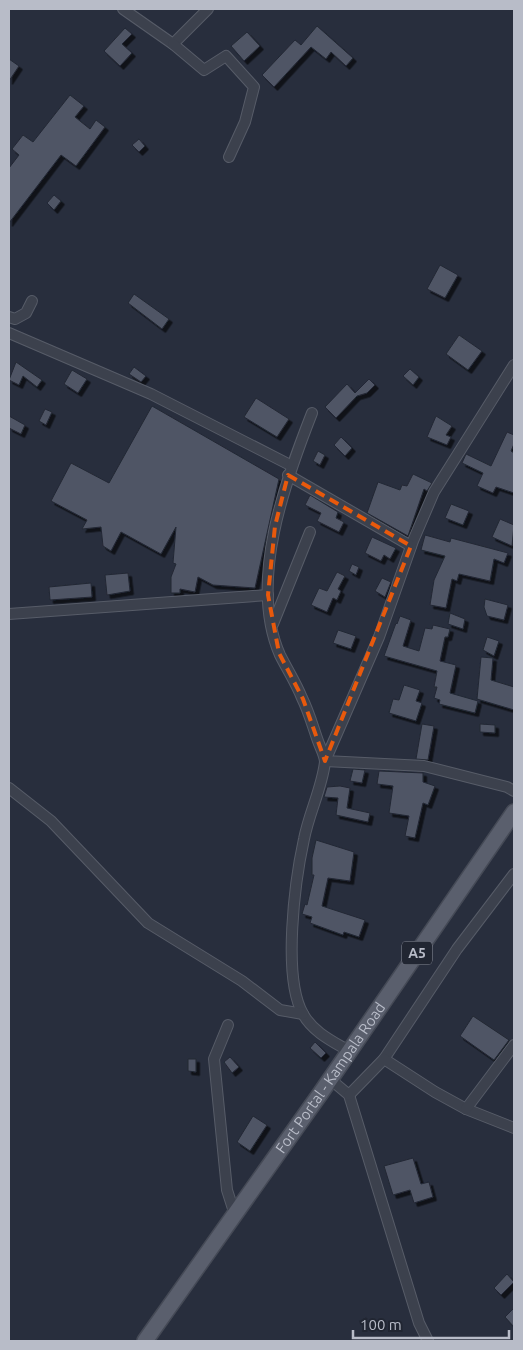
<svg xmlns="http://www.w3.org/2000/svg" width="523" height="1350" viewBox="0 0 523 1350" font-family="Ubuntu,sans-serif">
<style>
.building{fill:#4f5565;stroke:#232834;filter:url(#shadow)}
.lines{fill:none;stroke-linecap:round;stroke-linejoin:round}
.street-casing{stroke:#575c68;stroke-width:12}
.primary-casing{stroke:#454a56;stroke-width:18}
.street{stroke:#3c414d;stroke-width:10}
.primary{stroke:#5a5f6d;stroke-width:15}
.marked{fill:none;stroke:#e8590c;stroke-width:4;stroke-dasharray:10 6;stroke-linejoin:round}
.labels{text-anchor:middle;stroke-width:4;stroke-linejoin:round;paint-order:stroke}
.shield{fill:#212632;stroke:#8b8f9b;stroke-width:1}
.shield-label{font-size:14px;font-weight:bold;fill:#b8bcc8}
.street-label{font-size:15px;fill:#b8bcc8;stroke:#212632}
</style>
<defs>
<filter id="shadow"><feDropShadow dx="3.5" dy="3.5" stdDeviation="0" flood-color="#0009"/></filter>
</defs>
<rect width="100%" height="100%" fill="#282e3d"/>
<!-- building -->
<g class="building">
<path d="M317,26l36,32 -7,8 -15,-14 -5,7 -15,-12 -37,40 -12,-12 33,-35 6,5z"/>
<path d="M125,28l7,6 -10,10 10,9 -12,13 -16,-15z"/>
<path d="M247,32l13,14 -16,15 -13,-15z"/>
<path d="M9,59l10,7 -10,15z"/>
<path d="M70,95l14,11 -9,11 15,12 6,-9 9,7 -29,39 -15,-11 -52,68v-55l10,-13 -7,-6 11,-14 10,7z"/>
<path d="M139,139l6,7 -6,6 -7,-7z"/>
<path d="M54,195l7,6 -7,9 -7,-7z"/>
<path d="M440,265l18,10 -13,23 -18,-9z"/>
<path d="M134,294l35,25 -7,10 -34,-26z"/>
<path d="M459,335l23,16 -14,19 -22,-16z"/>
<path d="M16,362l26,18 -5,7 -14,-11 -4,9 -10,-5z"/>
<path d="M134,367l12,9 -5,6 -12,-8z"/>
<path d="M410,369l9,8 -6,8 -10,-9z"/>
<path d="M72,370l15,9 -9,14 -14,-9z"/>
<path d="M369,379l6,6 -8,8 -10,3 -21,22 -11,-11 22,-23 8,9z"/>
<path d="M256,398l33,21 -12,18 -33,-20z"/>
<path d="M152,406l127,73 -24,109 -42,-3 -15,-8 -3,15 -15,-3v4h-9v-16l5,-13 -3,-1 3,-36 -15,27 -40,-22 -10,19 -8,-5 -2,-19 -19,2 5,-9 -36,-19 20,-38 38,20z"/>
<path d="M45,409l7,3 -6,13 -7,-4z"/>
<path d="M9,416l16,9 -4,9 -12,-6z"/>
<path d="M436,416l16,10 -6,9 5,2 -4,8 -20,-8z"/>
<path d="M507,432l7,3v9l-3,7 3,2v40l-18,-6 -3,6 -16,-7 6,-13 -21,-10 4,-9 25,12z"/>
<path d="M341,437l11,11 -7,8 -11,-11z"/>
<path d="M318,451l7,4 -5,10 -7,-4z"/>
<path d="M413,474l19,9 -5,8 -3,-2 -16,47 -41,-23 11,-31 22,8 2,-5 5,1z"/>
<path d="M310,495l28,17 -2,6 8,4 -5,10 -22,-11 4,-8 -16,-8z"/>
<path d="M451,504l18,7 -6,14 -18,-7z"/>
<path d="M500,519l14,6 -2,21 -20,-9z"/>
<path d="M425,535l25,7 1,-4 57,15 -4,10 -10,-4 -4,22 -31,-7 -2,7 -5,-2 -6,29 -16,-3 4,-25 11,-24 -24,-6z"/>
<path d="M372,537l24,11 -6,11 -6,-4 -3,6 -16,-8z"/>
<path d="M352,564l7,3 -3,8 -7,-4z"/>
<path d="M337,572l8,4 -7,13 3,2 -4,9 -4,-2 -6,14 -16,-7 8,-17 8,3z"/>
<path d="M128,573l2,18 -23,4 -2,-20z"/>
<path d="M382,578l9,4 -6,15 -10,-6z"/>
<path d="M91,583l1,14 -42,3 -1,-13z"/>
<path d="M485,599l23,6 -4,15 -17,-4 -3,-9z"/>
<path d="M450,613l15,6 -2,10 -15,-5z"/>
<path d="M400,616l11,4 -8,26 16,5 6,-23 7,1 1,-4 17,4 -2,8h-3l-5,24 16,4 -6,28 28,8 -3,12 -36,-9 1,-4 -6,-2 3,-11h-3l3,-16 -53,-15 12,-33 1,1z"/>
<path d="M338,630l18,6 -5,13 -18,-6z"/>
<path d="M487,637l12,4 -5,15 -11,-6z"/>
<path d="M481,657l12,1 -2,22 23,7v23l-37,-11z"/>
<path d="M404,685l16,5 -4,11 6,2 -6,18 -27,-8 4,-14 6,1z"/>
<path d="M422,724l12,2 -6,34 -12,-1z"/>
<path d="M480,724l15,1v8l-15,-1z"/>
<path d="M353,769l12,1 -3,13 -12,-2z"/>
<path d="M379,771l44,2v9l12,4 -7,19 -5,-2 -8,35 -10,-2 4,-20 -20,-3 4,-27 -16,-2z"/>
<path d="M340,786l10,2 -3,20 23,5 -2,9 -32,-7 2,-17 -14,-1 3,-10z"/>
<path d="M316,840l38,12 -4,29 -22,-3 -6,28 43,14 -6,17 -15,-5 -1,3 -33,-12 2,-6 -10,-3 3,-10 2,1 7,-30h-2v-17z"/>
<path d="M473,1016l36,24 -15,20 -34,-24z"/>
<path d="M315,1042l11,11 -5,5 -11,-10z"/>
<path d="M230,1057l9,10 -7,6 -8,-11z"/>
<path d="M188,1059h8v13l-8,-1z"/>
<path d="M253,1116l14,9 -17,26 -13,-9z"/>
<path d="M413,1158l8,26 8,-2 4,15 -19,6 -4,-13 -17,5 -9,-29z"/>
<path d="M507,1274l7,8 -13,13 -7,-7z"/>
<path d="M514,1308v19l-9,-10z"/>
</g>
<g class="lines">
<!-- street casing -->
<g class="street-casing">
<g id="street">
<path d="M123,9l50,35 35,-35"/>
<path d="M173,44l31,26 22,-14 28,31 -9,35 -16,35"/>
<path d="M9,317l6,2 11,-6 6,-12"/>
<path d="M9,333l142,61 141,72"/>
<path d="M514,365l-80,127 -21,49 -34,96 -54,124 99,5 83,21 7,4"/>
<path d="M312,413c-27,69 -64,169 -32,242 7,14 16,28 22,43 7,14 11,29 16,43 2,6 7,15 7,21 -3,26 -16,51 -21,77 -9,41 -22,138 -1,175 10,18 29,27 46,37"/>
<path d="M288,475l123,71"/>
<path d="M9,614l259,-19"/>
<path d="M273,624l37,-92"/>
<path d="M9,788l42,33 97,102 94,58 38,29 23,4"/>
<path d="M228,1025l-14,34 13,131 8,25"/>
<path d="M384,1059l73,-110 57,-75"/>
<path d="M330,1079l19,16 70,228 9,18"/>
<path d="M349,1095l35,-36 51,33 31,17 48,19"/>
<path d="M466,1109l48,-64"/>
</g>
</g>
<!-- primary casing -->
<g class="primary-casing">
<g id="primary">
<path id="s1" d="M145,1341l175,-247 194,-282"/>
</g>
</g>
<!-- street -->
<use href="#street" class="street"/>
<!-- primary -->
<use href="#primary" class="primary"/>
</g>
<!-- marked area -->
<path class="marked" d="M288,475l123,71 -86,215 -22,-62 -24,-46 -11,-58 7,-69z"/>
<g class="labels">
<!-- shield labels -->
<rect class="shield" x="402" y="941.5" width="30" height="23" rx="4"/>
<g class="shield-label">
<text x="417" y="958">A5</text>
</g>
<!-- street labels -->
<g class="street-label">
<text dy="5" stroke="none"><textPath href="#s1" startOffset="322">Fort Portal - Kampala Road</textPath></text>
</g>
</g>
<!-- border -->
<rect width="523" height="1350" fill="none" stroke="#b8bcc8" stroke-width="20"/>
<!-- scale -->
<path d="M353 1330v8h156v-8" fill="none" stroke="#b8bcc8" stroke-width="2.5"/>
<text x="360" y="1330" font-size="15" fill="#b8bcc8" stroke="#212632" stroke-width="4" paint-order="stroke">100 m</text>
</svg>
